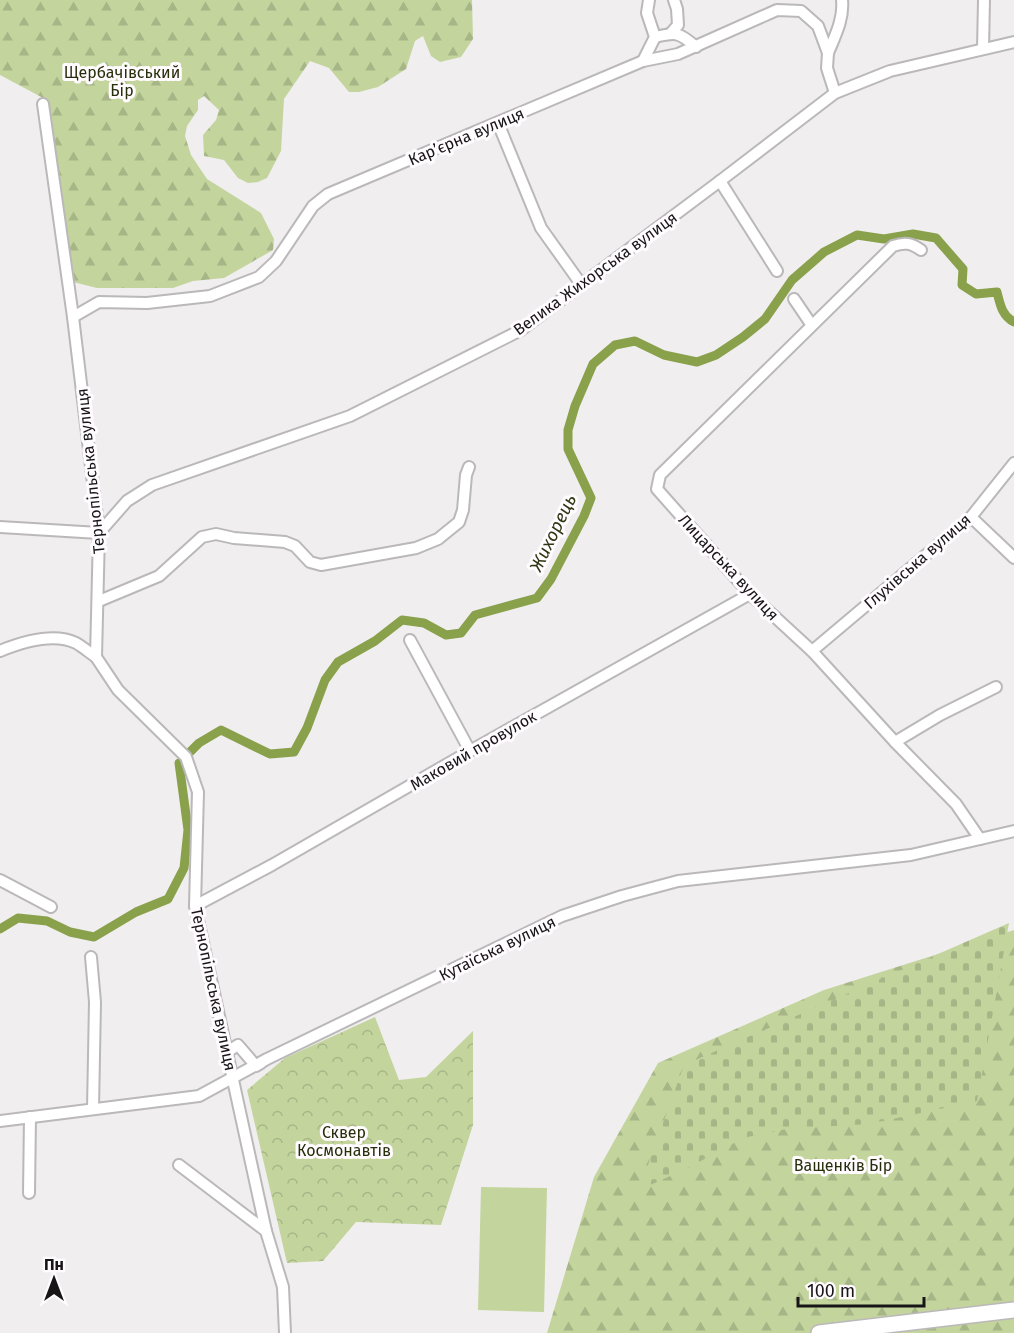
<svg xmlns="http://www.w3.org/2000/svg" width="1014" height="1333" viewBox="0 0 1014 1333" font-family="'Fira Sans',sans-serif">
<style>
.grass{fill:#c3d59d}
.forest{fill:url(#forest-firs)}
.cemetery{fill:url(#cemetery-stones)}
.park{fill:url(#park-crowns)}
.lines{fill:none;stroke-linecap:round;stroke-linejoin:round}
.canal{stroke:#89a14b;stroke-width:9}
.minor-casing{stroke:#bbb8ba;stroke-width:14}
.highway-casing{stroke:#bbb8ba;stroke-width:18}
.minor{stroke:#fff;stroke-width:10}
.highway{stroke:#fff;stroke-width:15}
.labels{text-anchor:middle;stroke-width:6;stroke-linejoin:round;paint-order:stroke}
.park-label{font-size:16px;fill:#262f0a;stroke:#fffbfe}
.street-label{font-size:16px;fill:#171516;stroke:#fffbfe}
.water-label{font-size:18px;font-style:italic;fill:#2d3712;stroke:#fffbfe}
</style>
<defs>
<pattern id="forest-firs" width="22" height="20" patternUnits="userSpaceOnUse" patternTransform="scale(1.5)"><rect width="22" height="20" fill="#c3d59d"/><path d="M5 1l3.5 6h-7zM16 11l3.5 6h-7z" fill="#a7b686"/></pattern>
<pattern id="cemetery-stones" width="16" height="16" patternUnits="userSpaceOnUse" patternTransform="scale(1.5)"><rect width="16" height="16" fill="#c3d59d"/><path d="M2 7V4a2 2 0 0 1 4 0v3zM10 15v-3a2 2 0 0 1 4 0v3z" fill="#a7b686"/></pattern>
<pattern id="park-crowns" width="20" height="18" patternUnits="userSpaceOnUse" patternTransform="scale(1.5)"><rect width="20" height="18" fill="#c3d59d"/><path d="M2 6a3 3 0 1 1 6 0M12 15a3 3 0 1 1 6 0" fill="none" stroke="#a7b686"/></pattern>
</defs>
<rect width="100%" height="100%" fill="#f1eef0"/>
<!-- grass -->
<path class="grass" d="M481,1187l66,1 -3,124 -66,-2z"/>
<!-- forest -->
<g class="forest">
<path d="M0,0h472l1,39 -12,18 -21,5 -9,-6 -8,-20 -8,5 -9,28 -28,18 -19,5h-10l-20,-24 -19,-7 -26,38 -3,52 -14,27 -9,4 -10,1 -10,-5 -14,-18 -20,-4 -1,-21 13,-15 3,-10 -15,-14 -6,4v10l-11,16 -2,10 6,19 16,24 54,34 13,26 -1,11 -49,28 -31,3 -20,7h-76l-24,-6 -28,-183 -45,-24z"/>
<path d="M1014,930v403h-467l47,-156 64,-114 166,-73z"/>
</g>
<!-- cemetery -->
<path class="cemetery" d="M1009,923l-32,178 -108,23 -83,5 -43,9 -57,31 -47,21 45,-125z"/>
<!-- park -->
<path class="park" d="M375,1017l24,63 27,-3 47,-46v94l-32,100 -85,-3 -33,39 -36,2 -40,-173 38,-32z"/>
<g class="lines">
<!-- canal -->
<g class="canal">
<path d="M190,752l9,-9 22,-13 49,24 24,-2 13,-24 18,-48 13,-18 37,-21 27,-21 22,3 22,12 15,-2 14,-18 62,-17 14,-19 33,-63 7,-18 -23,-49v-19l7,-24 18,-42 22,-19 20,-4 29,14 33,7 19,-7 27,-18 22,-18 27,-39 32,-28 33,-17 27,4 29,-5 23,4 27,31 -1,16 14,9 21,-2c3,12 5,24 17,30"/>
<path d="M0,929l18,-11 29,3 23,11 24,5 42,-25 32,-13 16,-31 4,-38 -9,-67 2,-1"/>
</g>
<!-- minor casing -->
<g class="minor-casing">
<g id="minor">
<path d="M671,33l7,-8 -1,-16 -3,-9"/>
<path d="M655,37c21,-5 24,-5 41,10"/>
<path d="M983,49l1,-49"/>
<path d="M828,53c7,-17 16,-34 14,-53"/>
<path d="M643,61l12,-24 -8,-24 2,-13"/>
<path d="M43,104l30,213 26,216 -3,124 22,33 68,67 12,35 -3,114 71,325 17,56 2,46"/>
<path d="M498,123l43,105 40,56"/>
<path d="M720,181l57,90"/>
<path d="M921,250c-10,-7 -16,-8 -28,-4l-233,229 -3,14 93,105 62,57 83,91 61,62 24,35"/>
<path d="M794,299l17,25"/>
<path d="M73,317l26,-15 48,1 63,-7 49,-19 17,-16 37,-55 15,-12 315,-133 35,-7 99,-44 24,1 17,15 10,27 -1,15 8,25"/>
<path d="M971,517l43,41"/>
<path d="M0,527l99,6 28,-32 25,-16 198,-69 171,-86 199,-149 115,-88 55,-22 124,-29"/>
<path d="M99,601l60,-25 43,-39 14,-3 18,4 51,4 10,4 15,16 11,3 95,-17 22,-9 21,-17 4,-12 3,-35 3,-8"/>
<path d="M410,640l60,111"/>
<path d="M0,651c22,-9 53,-19 76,-8 7,4 14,10 20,14"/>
<path d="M812,651l159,-134 43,-54"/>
<path d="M895,742l45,-27 56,-28"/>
<path d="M0,880l51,27"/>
<path d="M195,906l77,-41 198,-114 280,-157"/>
<path d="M91,957l4,45 -2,107"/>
<path d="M227,1052l11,-7 18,21 5,-3"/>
<path d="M0,1121l199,-25 68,-37 295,-143 60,-20 56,-15 233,-26 103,-24"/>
<path d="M179,1165l87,66"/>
<path d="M29,1193l1,-76"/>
</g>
</g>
<!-- highway casing -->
<g class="highway-casing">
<path id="highway" d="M819,1333l195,-23"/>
</g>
<!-- minor -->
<use href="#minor" class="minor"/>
<!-- highway -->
<use href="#highway" class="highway"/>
</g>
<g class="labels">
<!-- park labels -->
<g class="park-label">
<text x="122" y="78">Щербачівський<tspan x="122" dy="18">Бір</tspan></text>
<text x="344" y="1138">Сквер<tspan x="344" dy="18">Космонавтів</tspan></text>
<text x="843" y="1171">Ващенків Бір</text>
</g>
<!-- street labels -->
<g class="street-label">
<text transform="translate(466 136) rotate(-23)" y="6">Кар’єрна вулиця</text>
<text transform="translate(595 273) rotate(-36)" y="6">Велика Жихорська вулиця</text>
<text transform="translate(90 471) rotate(-96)" y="6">Тернопільська вулиця</text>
<text transform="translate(917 561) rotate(-41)" y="6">Глухівська вулиця</text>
<text transform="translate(729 567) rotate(47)" y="6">Лицарська вулиця</text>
<text transform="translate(473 750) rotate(-30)" y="6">Маковий провулок</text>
<text transform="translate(497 948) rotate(-26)" y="6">Кутаїська вулиця</text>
<text transform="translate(214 989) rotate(78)" y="6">Тернопільська вулиця</text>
</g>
<!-- water labels -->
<g class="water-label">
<text transform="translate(553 533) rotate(-64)" y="6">Жихорець</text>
</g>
</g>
<!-- north arrow -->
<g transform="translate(54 1279)" stroke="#fffbfe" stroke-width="4.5" paint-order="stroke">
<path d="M0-4.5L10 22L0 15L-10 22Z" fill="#171516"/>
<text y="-9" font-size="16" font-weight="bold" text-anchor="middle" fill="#171516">Пн</text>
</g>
<!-- scale -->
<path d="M798 1297v9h126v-9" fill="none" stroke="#171516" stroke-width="3"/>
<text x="807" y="1297" font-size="18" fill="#171516" stroke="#fffbfe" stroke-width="4.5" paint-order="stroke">100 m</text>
</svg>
